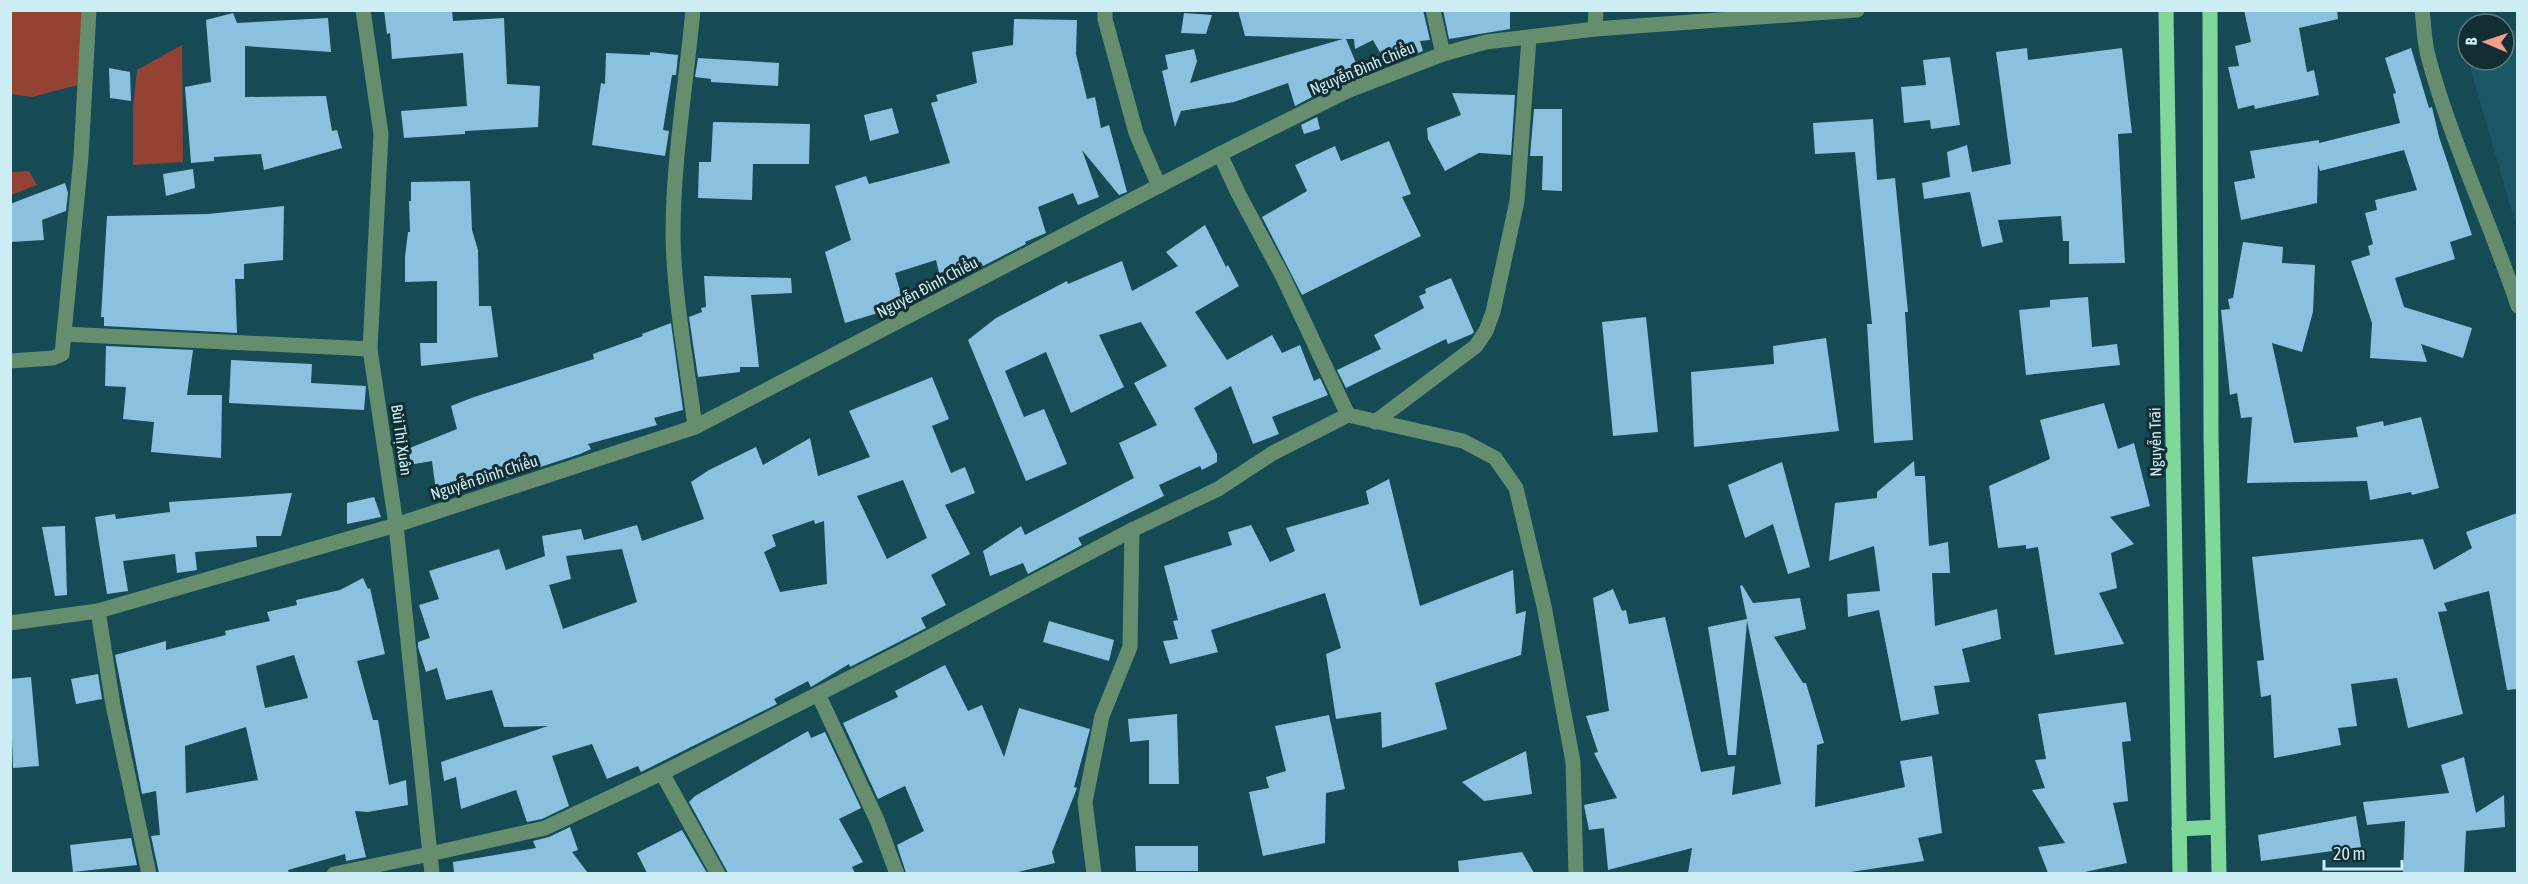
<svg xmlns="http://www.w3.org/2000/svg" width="2528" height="884" viewBox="0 0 2528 884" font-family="'Asap Condensed',sans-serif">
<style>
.built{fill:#185763}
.green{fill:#944232}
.building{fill:#8bc1de;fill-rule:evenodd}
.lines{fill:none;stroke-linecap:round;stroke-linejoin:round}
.minor{stroke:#658e6f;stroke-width:15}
.major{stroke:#7fd79a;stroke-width:15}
.labels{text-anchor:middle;stroke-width:6;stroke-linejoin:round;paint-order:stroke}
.street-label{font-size:16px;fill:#cdedf4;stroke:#122e33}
</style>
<rect width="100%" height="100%" fill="#164a54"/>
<!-- built -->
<path class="built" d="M2517,30h1l-1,199 -49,-169h36v-29z"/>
<!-- green -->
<g class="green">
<path d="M11,11h82v70l-61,16 -21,-3z"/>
<path d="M182,45l1,117 -50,3v-57l4,-38z"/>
<path d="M29,171l8,14 -26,10v-23z"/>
</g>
<!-- building -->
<g class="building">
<path d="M384,10h68l1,11 51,-3 3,66 33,2 -2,41 -73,4v3l-61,4 -3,-27 66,-5 -4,-53 -71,6 -2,-26 -3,1z"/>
<path d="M1238,10h185l7,30 -10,1 3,10 -36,14 -14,-25 -18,9 -1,-10h-8l15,36 -52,13 3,9 -17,9 -7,-23 -54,19 -53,9 -6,16 -13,-56 6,-2 -3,-14 29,-6 3,12 -7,22 153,-44 -98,-3z"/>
<path d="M1443,10h67v19l-61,10z"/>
<path d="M2244,10h93l1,9 -39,9 8,44 7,-2 5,25 -64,14 -1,-4 -16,4 -10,-42 11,-1 -4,-20 16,-4z"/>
<path d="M233,13l4,10 91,-5 3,34 -86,-6v51l81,-1 6,35 5,-1 5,18 -78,22 -3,-16 -47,3v4l-23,2 -6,-76 26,-5 -5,-62z"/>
<path d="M1184,13l28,2 -6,19 -25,-1z"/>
<path d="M1014,19l63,1 -1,34 11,45 8,-2 6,31 8,-3 18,67 -8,3 -37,-45 17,47 -21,8 -5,-12 -35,14 8,26 -21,9 1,2 -43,22 -2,-4 -42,11 -3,-13 -41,13 9,32 -59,18 -20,-71 26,-12 -16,-54 31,-10 3,8 81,-21 -19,-60 7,-2 -2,-6 41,-12 -5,-31 41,-7z"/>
<path d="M2027,48l1,12 94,-12 10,85 -14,1 7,129 -56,1v-23h-6l-2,-25 -63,4 5,22 -21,5 -12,-55 -46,7 -2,-16 28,-6 -3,-25 20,-7 5,27 39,-8 -15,-112z"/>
<path d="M2411,48l18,60 3,-1 7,30 33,98 -22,7 5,17 -60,19 9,29 68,21 -9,30 -42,-14 6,18 -57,-4 2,-35 -21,-62 19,-6 -2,-9 5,-2 -8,-31 12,-3 -2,-10 42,-10 -13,-40 -84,21 -2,-7 -1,39 -76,17 -7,-38 21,-4 -5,-27 69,-11v3l81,-20 -7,-29 3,-1 -11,-35z"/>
<path d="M650,52l28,3 -2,20h-4l-9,55 6,1 -4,25 -73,-11 9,-62 4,1 1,-31 44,2z"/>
<path d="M1950,57l10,68 -29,4 -1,-9 -26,3 -3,-36 25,-2 -3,-25z"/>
<path d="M698,58l81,5 -1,23 -67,-4v-3l-16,-2z"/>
<path d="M109,68l21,4 1,29 -21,-3z"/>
<path d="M1452,93l63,2 -4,60 -32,-2 -34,18 -17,-32 -1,-11 34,-13z"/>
<path d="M892,108l7,25 -29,8 -6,-26z"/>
<path d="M1534,109h28v82l-20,-1 1,-34h-13z"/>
<path d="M1317,117l3,12 -16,5 -3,-9z"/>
<path d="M1873,119l4,61 18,-2 13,134h-3l8,128 -39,3 -7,-119h5l-17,-172 -40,2 -2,-31z"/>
<path d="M713,122l97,2 -1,40h-56l-1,36 -54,-2 1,-36h12z"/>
<path d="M1389,141l22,53 -9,3 19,39 -119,59 -40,-78 45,-26 -12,-26 40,-19 6,15z"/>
<path d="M193,169l2,19 -29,8 -3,-22z"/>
<path d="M470,181l2,49 6,20 1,56h12l7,51 -77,9 -1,-23h17v-62l-32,1v-25l3,-25h2l-1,-31h2v-19z"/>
<path d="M65,183l3,10 -2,18 -24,9 2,20 -34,2v-38z"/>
<path d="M284,206l-1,54 -39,4v15h-9l2,54 -133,-7v-9h-3l6,-101 101,-2z"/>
<path d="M1205,225l21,42 2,-2 11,21 -44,26 32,48 45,-25 10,18 18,-8 14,36 6,-3 8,17 -56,22 7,17 -26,10 -22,-58 -37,22 23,46v8l-15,8 -2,-4 -41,19 5,11 -86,42 4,7 -54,29 -5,-11 -33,13 -7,-25 38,-25 4,9 109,-57 -15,-35 38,-18 -23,-42 33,-17 -26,-44 -42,13 25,52 -53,26 -25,-61 -41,19 19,46 20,-8 23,55 -41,17 -58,-141 28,-22 71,-37 1,3 54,-23 10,30 46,-25 -12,-14z"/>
<path d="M2243,242l40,5 -1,16 33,2 -2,47 -11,40 -30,-9 22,100 64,-6 -2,-10 27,-6 1,5 37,-9 18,71 -27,7 -1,-3 -41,8 -3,-19 -120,2 5,-66 -11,1 -4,-25 -7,2 -9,-85 9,-1 -2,-10 5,-1z"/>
<path d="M704,276l87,2 1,15 -41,2 8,72h-19v5l-42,5 -9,-60 13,-5 -1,-4 5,-1z"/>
<path d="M1451,278l23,54 -2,2 -24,10 -2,-5 -100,49 -9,-18 44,-21 -7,-14 50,-27 -5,-12 7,-3 -1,-4z"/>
<path d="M2088,297l4,50 25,-3 3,21 -94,10 -7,-65 31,-3v-7z"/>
<path d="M1646,317l12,115 -45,4 -11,-114z"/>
<path d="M671,323l12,87 -29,8 3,7 -69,19 3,5 -11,5 -107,35 -2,-9 -35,11 -4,-30 -35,6 -2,-13 62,-25 -6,-23 23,-9 120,-38 -1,-5 50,-18 -1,-2z"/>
<path d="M1826,338l13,93 -145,16 -3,-75 83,-8 -1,-18z"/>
<path d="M106,346l87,4 -6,45h35l-1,63 -70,-6 3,-30 -31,-3 3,-32 -21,-1z"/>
<path d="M231,360l81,4 -1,19 55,3 -2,24 -135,-7z"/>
<path d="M932,377l17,42 -17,7 19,47 14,-6 10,26 -30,12 25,49 -39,21 15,30 -25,13 5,10 -76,39 -1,-3 -38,23 -3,-6 -34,18 3,5 -136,68 -3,-6 -31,13 -15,-35 -40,12 17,50 -27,13 -15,3 -11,-32 -55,19 -5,-32 -12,4 -3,-19 107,-36 -44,1 -12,-37 -46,10 -9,-32 -11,4 -8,-25v-5l12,-4 -11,-33 20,-6 -10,-28 70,-22 7,21 39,-14 -3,-20 39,-7 3,11 53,-15 5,16 62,-22 -13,-37 18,-12 47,-23 7,18 47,-27 8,38 52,-19 -21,-46zM903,480l24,58 -40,21 -30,-63zM814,520l1,4 9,-3 3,63 -47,8 -16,-40 12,-6 -4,-11zM622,549l15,53 -74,27 -14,-44 22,-6 -5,-23z"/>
<path d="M2104,403l14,46 16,-6 16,63 -40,11 24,27 -23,9 6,35 -18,5 25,51 -69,11 -17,-108 -12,2v-4l-28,3 -9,-62 61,-27 -10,-39z"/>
<path d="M1914,461l1,15h10l4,70 19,-4 2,31h-18l3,53 62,-17 4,30 -39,10 8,33 -36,4 5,28 -38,7 -22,-111 -31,7 -1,-23 33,-3 -6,-45 -45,15 6,-58 42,-5v-6z"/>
<path d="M1782,462l28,105 -22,7 -15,-50 -28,14 -17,-53z"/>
<path d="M1389,479l31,127 93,-36 3,44 10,-3 -5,44 -86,28 12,46 -65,19 -1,-36 -45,7 -10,-65 15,-6 -16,-55 -114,37 7,22 -48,12 -7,-23 15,-2 -5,-18 5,-1 -14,-54 68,-21 -4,-13 23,-7 19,37 25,-11 -9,-23 83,-24 -3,-13z"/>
<path d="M292,493l-11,43h-25l1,11 -62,5 2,18 -20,3 -2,-19 -52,7 5,30 -21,3 -12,-77 20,-3 1,5 54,-7 -1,-10z"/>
<path d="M374,497l7,20 -34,7v-21z"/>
<path d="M2517,513v176l-10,1 -18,-99 -45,12 3,8 -9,1 25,102 -55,14 -11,-50 -46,6 6,42 -19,2 3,17 -67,13 -3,-63 -10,2 -4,-36 7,-1 -12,-103 171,-18 11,31 38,-22 -6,-16z"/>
<path d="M65,526l2,69 -12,1 -13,-69z"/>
<path d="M363,578l5,11 2,-1 15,66 -28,7 16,59h5l11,65 17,-5 2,25 -40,7 -13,-1 11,46 -20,4 -1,-7 -57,16 1,3h-130l-8,-37 9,-1 -4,-44 -14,3 -27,-139 51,-14v9l60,-15 -1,-4 45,-10 -3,-9 30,-7 -1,-5 44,-10zM294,655l14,43 -43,10 -9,-42zM246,727l12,53 -72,13 -1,-47z"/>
<path d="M1742,585l11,18 47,-5 6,31 -32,8 29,46h3l18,60 -7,2 -2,62 90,-20 -5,-26 32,-5 10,77 -24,5 6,23 -80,12h-156l4,-25 -84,22 -4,-42 -15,2 -5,-25 33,-7 -23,-45 4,-1 -12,-36 23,-5 -16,-113 20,-9 9,22 4,-1 3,14 36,-7 36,155 34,-6 -3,29 49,-11 -34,-163 -11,134h-8l-20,-128 39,-8 -7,-33z"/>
<path d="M1049,621l65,19 -5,21 -66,-19z"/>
<path d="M945,665l23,46 14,-6 22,52 15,-49 71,21 -16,58 3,1 -25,64 3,11 -41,10h-108l-9,-28 27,-14 -19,-45 -27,13 -35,-76 55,-26 -3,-6z"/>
<path d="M98,674l4,25 -26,5 -5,-25z"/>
<path d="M31,677l8,89 -26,2 -3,-89z"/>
<path d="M2126,702l5,39 -9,1 6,59 -15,2 14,60 -47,10h-32l-10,-26 27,-4 -33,-53 13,-2 -10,-28 11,-1 -8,-45z"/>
<path d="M1177,714l2,70h-30v-44l-19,2 -2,-23z"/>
<path d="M1329,715l16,74 -19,4 -1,50 -62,13 -14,-64 20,-4 -3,-11 20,-6 -11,-45z"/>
<path d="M808,731l3,7 14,-6 36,76 -22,11 24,43 -11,5 3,6h-127l-39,-71 6,-6z"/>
<path d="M1526,751l6,43 -48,7 -22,-19z"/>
<path d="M2464,757l12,56 28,-18 1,32 -39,4 -2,42h-61l2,-52 -38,4 -4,-23 86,-9 -8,-28z"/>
<path d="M2356,816l5,31 -100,14 -3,-26z"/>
<path d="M570,827l8,23 -6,2 16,21h-134l-1,-11 83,-14 -3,-7 16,-4z"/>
<path d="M682,830l25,43h-60l-10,-20z"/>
<path d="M131,838l6,27 -64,7 -3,-27z"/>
<path d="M1135,846h63v25h-62z"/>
<path d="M1522,852l12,21h-75l-1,-12z"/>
</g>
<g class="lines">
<!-- minor -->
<g class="minor">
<path d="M363,10l18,124 -11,215 26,176 36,349"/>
<path d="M693,10c-7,75 -20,150 -20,225 1,64 14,129 22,192"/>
<path d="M1105,10v9l31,114 23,53"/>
<path d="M1433,10l10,44"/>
<path d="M2422,10c2,15 2,31 6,46 23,86 62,165 90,250"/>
<path d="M1595,29l1,-19"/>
<path d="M1220,154l18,39 45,84 65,138"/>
<path d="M64,334l306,15"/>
<path d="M10,361l43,-3 9,-4 19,-197 8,-147"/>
<path d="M1375,422l101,-76 10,-15 7,-19 24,-111 12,-163"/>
<path d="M98,611l15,94 36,169"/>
<path d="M10,623l88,-12 298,-86 299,-98 525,-273 127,-63 96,-37 43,-12 109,-13 262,-19"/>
<path d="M818,694l59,126 20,54"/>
<path d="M662,773l56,101"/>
<path d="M334,874l96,-20 115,-26 117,-55 245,-124 225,-119 86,-41 55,-36 75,-38 115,26 32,17 21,30 28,118 29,156 3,112"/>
<path d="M1094,874l-9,-72 17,-86 28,-69 2,-117"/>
</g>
<!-- major -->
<g class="major">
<path d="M2166,10l14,864"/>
<path d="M2210,10l1,426 8,438"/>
<path d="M2179,829l39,-2"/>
</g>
</g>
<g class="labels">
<!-- street labels -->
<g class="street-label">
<text transform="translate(1362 68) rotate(-23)" y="6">Nguyễn Đình Chiểu</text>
<text transform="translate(927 287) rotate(-28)" y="6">Nguyễn Đình Chiểu</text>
<text transform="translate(402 440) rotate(82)" y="6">Bùi Thị Xuân</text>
<text transform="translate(2155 442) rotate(-91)" y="6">Nguyễn Trãi</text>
<text transform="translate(484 477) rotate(-18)" y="6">Nguyễn Đình Chiểu</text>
</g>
</g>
<!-- border -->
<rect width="2528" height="884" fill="none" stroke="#cdedf4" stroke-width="24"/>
<!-- north arrow -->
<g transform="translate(2486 42) rotate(272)"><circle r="28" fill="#122e33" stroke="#5d7a80" stroke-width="1.5"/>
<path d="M0-4.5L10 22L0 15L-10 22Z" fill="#f49d8b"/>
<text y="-9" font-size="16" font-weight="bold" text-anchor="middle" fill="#cdedf4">B</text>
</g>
<!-- scale -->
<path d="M2324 860v9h78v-9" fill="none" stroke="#cdedf4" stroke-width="3"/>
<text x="2333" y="860" font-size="18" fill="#cdedf4" stroke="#122e33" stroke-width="4.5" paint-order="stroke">20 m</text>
</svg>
